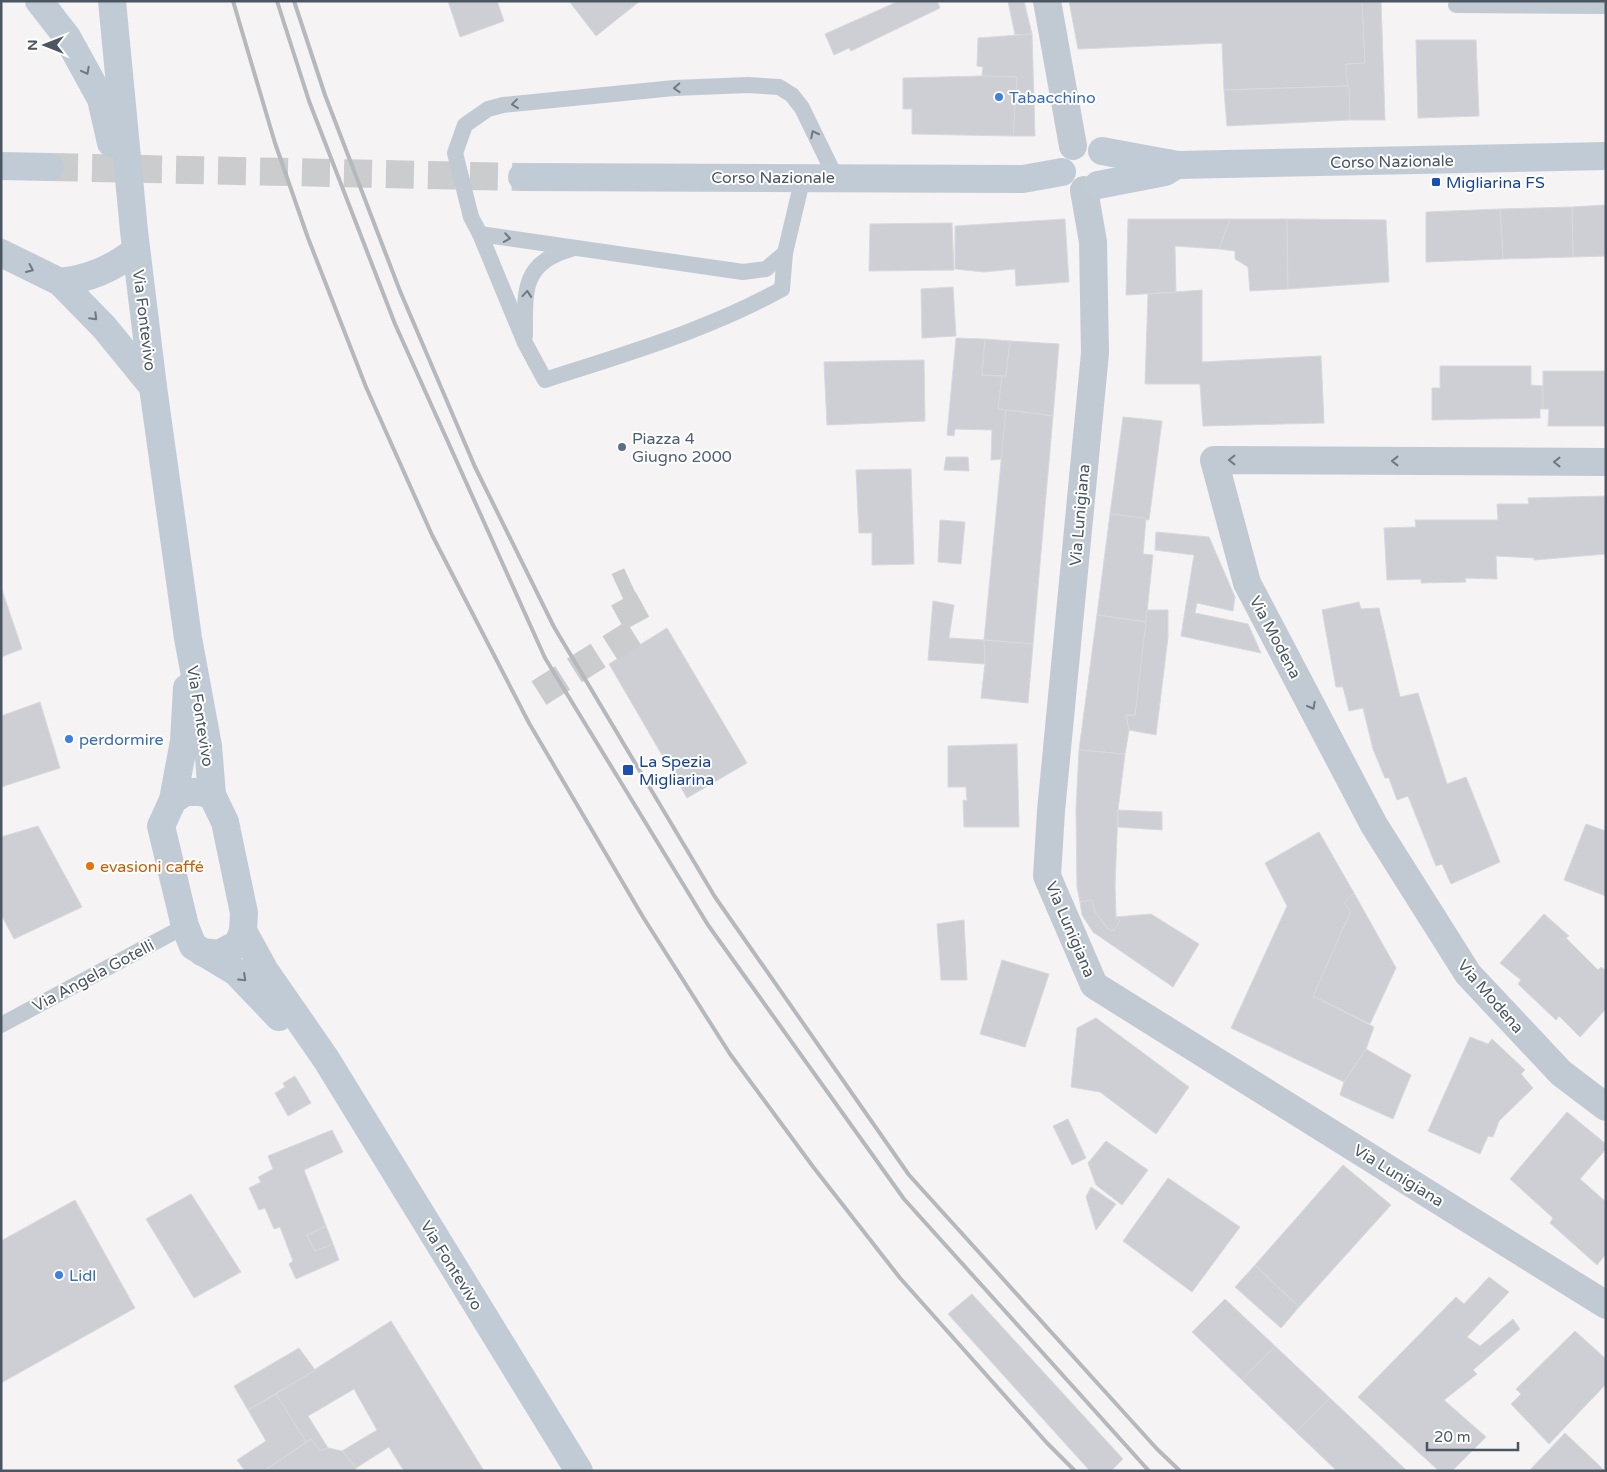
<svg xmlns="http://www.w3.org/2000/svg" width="1607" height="1472" viewBox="0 0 1607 1472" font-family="'Varela Round',sans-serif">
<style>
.building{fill:#cdcfd5;stroke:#d7d9de}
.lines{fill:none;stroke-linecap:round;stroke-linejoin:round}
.street-tunnel{stroke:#caccce;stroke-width:28;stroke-dasharray:28 14;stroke-linecap:butt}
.secondary-tunnel{stroke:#caccce;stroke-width:28;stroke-dasharray:28 14;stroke-linecap:butt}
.lane{stroke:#c1cad2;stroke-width:16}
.street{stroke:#c1cad2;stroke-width:28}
.secondary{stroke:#c1cbd6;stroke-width:28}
.rail{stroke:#b5b8bd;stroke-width:4}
.oneway{stroke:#6e7984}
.oneway2{stroke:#6e7983}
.shop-dot{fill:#3f7fe0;stroke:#fff;stroke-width:2}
.transit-dot{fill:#1a4fb4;stroke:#fff;stroke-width:2}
.service-dot{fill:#5c6f8a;stroke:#fff;stroke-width:2}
.food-dot{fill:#e8710a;stroke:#fff;stroke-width:2}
.labels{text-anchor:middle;stroke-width:4;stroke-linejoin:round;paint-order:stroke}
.shop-label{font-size:16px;fill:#366cbe;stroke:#fff;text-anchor:start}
.street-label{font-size:16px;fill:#4a5661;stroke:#fff}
.transit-label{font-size:16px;fill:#164399;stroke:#fff;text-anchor:start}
.service-label{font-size:16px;fill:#4e5e75;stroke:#fff;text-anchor:start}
.food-label{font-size:16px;fill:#c56008;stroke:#fff;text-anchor:start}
</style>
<rect width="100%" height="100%" fill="#f5f3f3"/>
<!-- building -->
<g class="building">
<path d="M497,1l7,20 -44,16 -12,-36z"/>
<path d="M569,1h71l-44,35z"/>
<path d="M899,1h38l3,7 -89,43 -2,-3 -15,7 -9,-21z"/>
<path d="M1008,1h16l8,33 -17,1z"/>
<path d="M1069,1h293l3,62 -19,1 3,22 -125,4 -2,-47 -144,6z"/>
<path d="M1362,1h19l4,119h-35l-4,-56 19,-1z"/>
<path d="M1032,34l3,102h-22l4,-59 -35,-1 1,-9 -6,-1 1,-28z"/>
<path d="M1416,40h60l3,76 -61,2z"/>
<path d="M982,76l35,1 -4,59 -101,-2v-25h-9v-31z"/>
<path d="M1349,86l1,34 -123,6 -3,-36z"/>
<path d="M1606,205v51l-33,1 -1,-50z"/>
<path d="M1572,207l1,50 -70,2 -3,-50z"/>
<path d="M1500,209l3,50 -77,3v-50z"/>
<path d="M1065,219l4,63 -53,4 -1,-17 -31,3 -29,-3v-43z"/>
<path d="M1128,219h102l-11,30 -44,-3 1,46 -50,3z"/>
<path d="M1230,219h57l1,70 -38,2 -2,-24 -13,-8v-8l-16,-2z"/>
<path d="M1287,219l99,1 3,62 -101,7z"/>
<path d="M952,223l2,47 -85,1 1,-47z"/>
<path d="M953,287l3,49 -34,2 -1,-49z"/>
<path d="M1202,290v72l119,-6 3,67 -121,3 -3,-42h-55l3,-90z"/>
<path d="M956,338l29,1 -3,36 20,1 -4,33 8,1 -3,49 -12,1 1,-30 -37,-1 -1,7 -7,-1z"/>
<path d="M985,339l25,2 -4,35 -24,-1z"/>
<path d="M1010,341l49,3 -6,72 -55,-7 4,-33h4z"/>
<path d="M924,360l1,61 -98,4 -3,-63z"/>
<path d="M1440,366h91v19l12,1v23h-3v9l-108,2v-32h8z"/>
<path d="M1543,371h63v55h-58l1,-17h-6z"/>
<path d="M1006,410l47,6 -20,228 -49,-4z"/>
<path d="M1123,417l39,4 -13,99 -39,-6z"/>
<path d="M946,457h22l1,14 -25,-1z"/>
<path d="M911,469l3,95 -42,1v-32h-13l-3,-63z"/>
<path d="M1606,496v58l-72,6v-2l-38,-2 1,23 -32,-1 1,4 -45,1v-4l-34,1 -3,-52 32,-1 -1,-7h83l-1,-16h32l-1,-6z"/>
<path d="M1110,514l36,4 -3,36 10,1 -7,67 -49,-7z"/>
<path d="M940,520l25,2 -4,42 -23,-2z"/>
<path d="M1156,532l53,5 26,60 -2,14 -36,-8 -2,10 53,11 13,29 -80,-17 13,-81 -39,-5z"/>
<path d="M1,587l21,62 -21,8z"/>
<path d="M933,601l21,4 -5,33 35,2 1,24 -57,-4z"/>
<path d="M1359,602l2,7 18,-1 21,89 18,-4 29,91 19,-7 34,85 -49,22 -9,-20 -6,2 -28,-70 -11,4 -8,-22h-4l-12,-29 -10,-41 -14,3 -6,-24h-7l-14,-77z"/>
<path d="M1147,610h21v27l-12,98 -27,-5 -3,-15h9z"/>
<path d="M1097,615l49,7 -11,93h-9l3,15 -4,24 -46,-4z"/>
<path d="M667,628l80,135 -60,35 -78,-134z"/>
<path d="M984,640l49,4 -5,59 -47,-5 4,-34z"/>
<path d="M40,702l20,66 -59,19v-71z"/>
<path d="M1017,744l2,83h-55l-1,-27 4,1 -1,-14h-18v-41z"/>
<path d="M1079,750l46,4 -7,56 -3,75 1,32 4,4 -7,10 -6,-3 -12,-16 -3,-12 -12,2 -3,-15 -1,-78z"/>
<path d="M1118,810l44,2v18l-44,-3z"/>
<path d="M1586,824l20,7v65l-42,-16z"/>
<path d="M38,826l44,81 -68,32 -13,-25v-77z"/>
<path d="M1319,832l35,61 -10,10 7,8 -38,85 61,31 -8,22 -22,33 -113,-54 56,-122 -22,-43z"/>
<path d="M1354,893l42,75 -26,56 -57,-28 38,-85 -7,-8z"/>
<path d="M1092,900l3,12 12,16 6,3 7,-10 -4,-4 35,-3 48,30 -26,43 -80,-55 -11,-17 -2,-13z"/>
<path d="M1544,914l25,22 -3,2 32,32 3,-3 5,4v38l-26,28 -21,-21 -3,4 -38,-36 3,-4 -21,-17z"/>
<path d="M964,920l3,60h-26l-4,-56z"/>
<path d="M1002,960l47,14 -24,73 -45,-13z"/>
<path d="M1096,1018l93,69 -33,47 -56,-42 -29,-5 6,-59z"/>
<path d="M1470,1037l18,7 4,-5 33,31 -4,4 12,14 -34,33 -6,16 -5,-1 -8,18 -52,-23z"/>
<path d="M1366,1049l45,26 -18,44 -53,-24 4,-13z"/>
<path d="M295,1076l16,27 -23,13 -13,-23 10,-6 -2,-4z"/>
<path d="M1567,1112l39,32v5l-26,30 26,23v52l-9,11 -47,-42 3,-5 -43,-39z"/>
<path d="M1068,1119l18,39 -14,7 -19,-39z"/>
<path d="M332,1130l11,22 -39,18 22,56 -19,9 8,16 18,-7 6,16 -43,19 -7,-15 4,-3 -13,-34 -6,2 -9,-21 -6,2 -10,-22 12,-6 -3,-5 15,-8 -5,-13z"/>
<path d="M1106,1141l42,29 -26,35 -26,-20 -8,-22z"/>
<path d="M1343,1165l48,40 -92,102 -44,-42z"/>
<path d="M1168,1178l72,49 -48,65 -69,-51z"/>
<path d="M1091,1187l25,17 -20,26 -10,-33z"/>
<path d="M191,1194l50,78 -47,26 -48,-79z"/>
<path d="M75,1200l60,108 -134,75v-142z"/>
<path d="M326,1226l7,18 -18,7 -8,-16z"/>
<path d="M1255,1265l44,42 -18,21 -46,-41z"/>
<path d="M1489,1277l20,15 -42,45 13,9 33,-27 7,10 -47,41 4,4 -33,26 42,37 -34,34h-13l-81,-74 98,-100 8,7z"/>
<path d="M972,1294l151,165 -12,12h-21l-142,-157z"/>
<path d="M1225,1299l50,47 -33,34 -50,-48z"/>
<path d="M391,1321l93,150h-80l-15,-24 -33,21 -14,-17 35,-21 -23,-41 -46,27 20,32 -8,3 -9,-12 -5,3 -30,-48z"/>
<path d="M1575,1331l31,28v25l-57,60 -38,-40 10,-10 -5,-5z"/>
<path d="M1275,1346l55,52 -34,34 -54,-52z"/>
<path d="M299,1348l16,22 -67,40 -14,-24z"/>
<path d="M276,1394l30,48 -42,29h-19l-8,-11 29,-19 -18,-31z"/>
<path d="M1330,1398l77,73h-70l-41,-39z"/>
<path d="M1565,1433l40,38h-76z"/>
<path d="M311,1439l9,12 8,-3 14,3 14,17 -1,3h-91z"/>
</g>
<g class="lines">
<!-- street-tunnel -->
<path class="street-tunnel" d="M539,693l101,-64 -23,-42 13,-6"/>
<!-- secondary-tunnel -->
<path class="secondary-tunnel" d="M50,167l472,10"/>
<!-- lane -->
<g class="lane">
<path d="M1456,5l150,1"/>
<path d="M803,177l-18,76 -19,16 -23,3 -263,-38 -9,-17 -16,-64 10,-28 23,-16 15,-4 171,-17 74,-3 31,2 13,8 10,13 34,70"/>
<path d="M480,234l45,109 20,37c80,-26 163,-50 237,-91l3,-36"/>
<path d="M525,336c0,-44 -4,-73 46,-87"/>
<path d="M1,1025l184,-99"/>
</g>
<!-- street -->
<g class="street">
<path d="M1047,1l26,145"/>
<path d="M1084,190l9,52 2,111 -44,458 -4,65 47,109 512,320"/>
<path d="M1606,462l-392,-2 33,123 127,242 94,149 93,99 45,34"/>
</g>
<!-- secondary -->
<g class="secondary">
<path d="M39,1l28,36 34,62 10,44"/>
<path d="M112,1l22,230 19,156 35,251 20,108 4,49"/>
<path d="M1102,151l76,14 428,-9"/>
<path d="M1,166l49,1"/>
<path d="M522,177l501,2 39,-7"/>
<path d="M1098,185l67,-13 10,-6"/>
<path d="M1,253l59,29 44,45 49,60"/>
<path d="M60,282c29,-3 53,-13 76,-32"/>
<path d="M173,800l11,-59 3,-53"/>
<path d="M243,931l22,40 61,88 253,412"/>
<path d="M202,952l17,2 19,-10 5,-13 1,-18 -19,-91 -13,-27 -12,-3h-15l-12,8 -12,26 24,100 8,20 43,26 43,45"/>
</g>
<!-- rail -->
<g class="rail">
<path d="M233,1l42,142 33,95 58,149 66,148 97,188 114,194 87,137 84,114 86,110 147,165 28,28"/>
<path d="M277,1l32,100 86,223 150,334 163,267 196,274 245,272"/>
<path d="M294,1l31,94 75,196 75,176 79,160 161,270 194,278 248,274 23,22"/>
</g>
</g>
<!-- one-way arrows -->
<defs><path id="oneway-chevron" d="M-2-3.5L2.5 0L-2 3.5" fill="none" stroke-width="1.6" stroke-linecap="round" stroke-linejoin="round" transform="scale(1.25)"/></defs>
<g class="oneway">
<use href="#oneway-chevron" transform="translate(86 71) rotate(62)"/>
<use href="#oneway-chevron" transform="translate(30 269) rotate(25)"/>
<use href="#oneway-chevron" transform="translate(94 317) rotate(45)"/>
<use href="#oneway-chevron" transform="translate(243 978) rotate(43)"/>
</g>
<g class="oneway2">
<use href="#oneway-chevron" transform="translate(677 88) rotate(177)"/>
<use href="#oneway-chevron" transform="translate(515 104) rotate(173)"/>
<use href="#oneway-chevron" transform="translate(814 134) rotate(-117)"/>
<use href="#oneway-chevron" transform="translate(507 238) rotate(9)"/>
<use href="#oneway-chevron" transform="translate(527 294) rotate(-85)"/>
<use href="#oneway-chevron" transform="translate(1232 460) rotate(-180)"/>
<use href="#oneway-chevron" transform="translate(1395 461) rotate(-180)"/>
<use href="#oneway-chevron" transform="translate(1557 462) rotate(-180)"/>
<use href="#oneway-chevron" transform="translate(1312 706) rotate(62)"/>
</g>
<!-- markers -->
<g class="shop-dot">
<circle cx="999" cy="97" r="5"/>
<circle cx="69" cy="739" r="5"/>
<circle cx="59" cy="1275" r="5"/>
</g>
<g class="transit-dot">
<rect x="1431" y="177" width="10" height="10" rx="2.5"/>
<rect x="622" y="764" width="12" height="12" rx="2.5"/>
</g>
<circle class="service-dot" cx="622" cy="447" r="5"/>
<circle class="food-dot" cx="90" cy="866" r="5"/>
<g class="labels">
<!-- shop labels -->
<g class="shop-label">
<text x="1009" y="103">Tabacchino</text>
<text x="79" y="745">perdormire</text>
<text x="69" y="1281">Lidl</text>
</g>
<!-- street labels -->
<g class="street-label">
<text transform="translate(1392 161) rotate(-1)" y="6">Corso Nazionale</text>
<text x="773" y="183">Corso Nazionale</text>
<text transform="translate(145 320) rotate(83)" y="6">Via Fontevivo</text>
<text transform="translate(1079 515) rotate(-85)" y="6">Via Lunigiana</text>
<text transform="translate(1276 637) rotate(62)" y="6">Via Modena</text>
<text transform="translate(201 716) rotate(81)" y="6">Via Fontevivo</text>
<text transform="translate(1071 929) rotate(67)" y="6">Via Lunigiana</text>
<text transform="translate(93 975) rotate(-28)" y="6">Via Angela Gotelli</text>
<text transform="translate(1491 996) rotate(49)" y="6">Via Modena</text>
<text transform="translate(1399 1175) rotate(32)" y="6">Via Lunigiana</text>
<text transform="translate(452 1265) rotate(58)" y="6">Via Fontevivo</text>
</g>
<!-- transit labels -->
<g class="transit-label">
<text x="1446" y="188">Migliarina FS</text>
<text x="639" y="767">La Spezia<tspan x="639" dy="18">Migliarina</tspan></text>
</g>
<!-- service labels -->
<g class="service-label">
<text x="632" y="444">Piazza 4<tspan x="632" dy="18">Giugno 2000</tspan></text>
</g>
<!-- food labels -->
<g class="food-label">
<text x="100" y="872">evasioni caffé</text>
</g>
</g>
<!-- border -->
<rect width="1607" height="1472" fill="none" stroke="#4a5661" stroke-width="5"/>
<!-- north arrow -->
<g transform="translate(45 45) rotate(270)" stroke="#ffffff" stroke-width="4" paint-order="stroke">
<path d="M0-4L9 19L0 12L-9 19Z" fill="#4a5661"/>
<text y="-8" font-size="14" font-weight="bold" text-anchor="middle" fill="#4a5661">N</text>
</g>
<!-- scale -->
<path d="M1427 1442v8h91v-8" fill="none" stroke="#4a5661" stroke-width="2.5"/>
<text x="1434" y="1442" font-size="15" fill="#4a5661" stroke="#ffffff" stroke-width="4" paint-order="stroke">20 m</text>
</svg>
